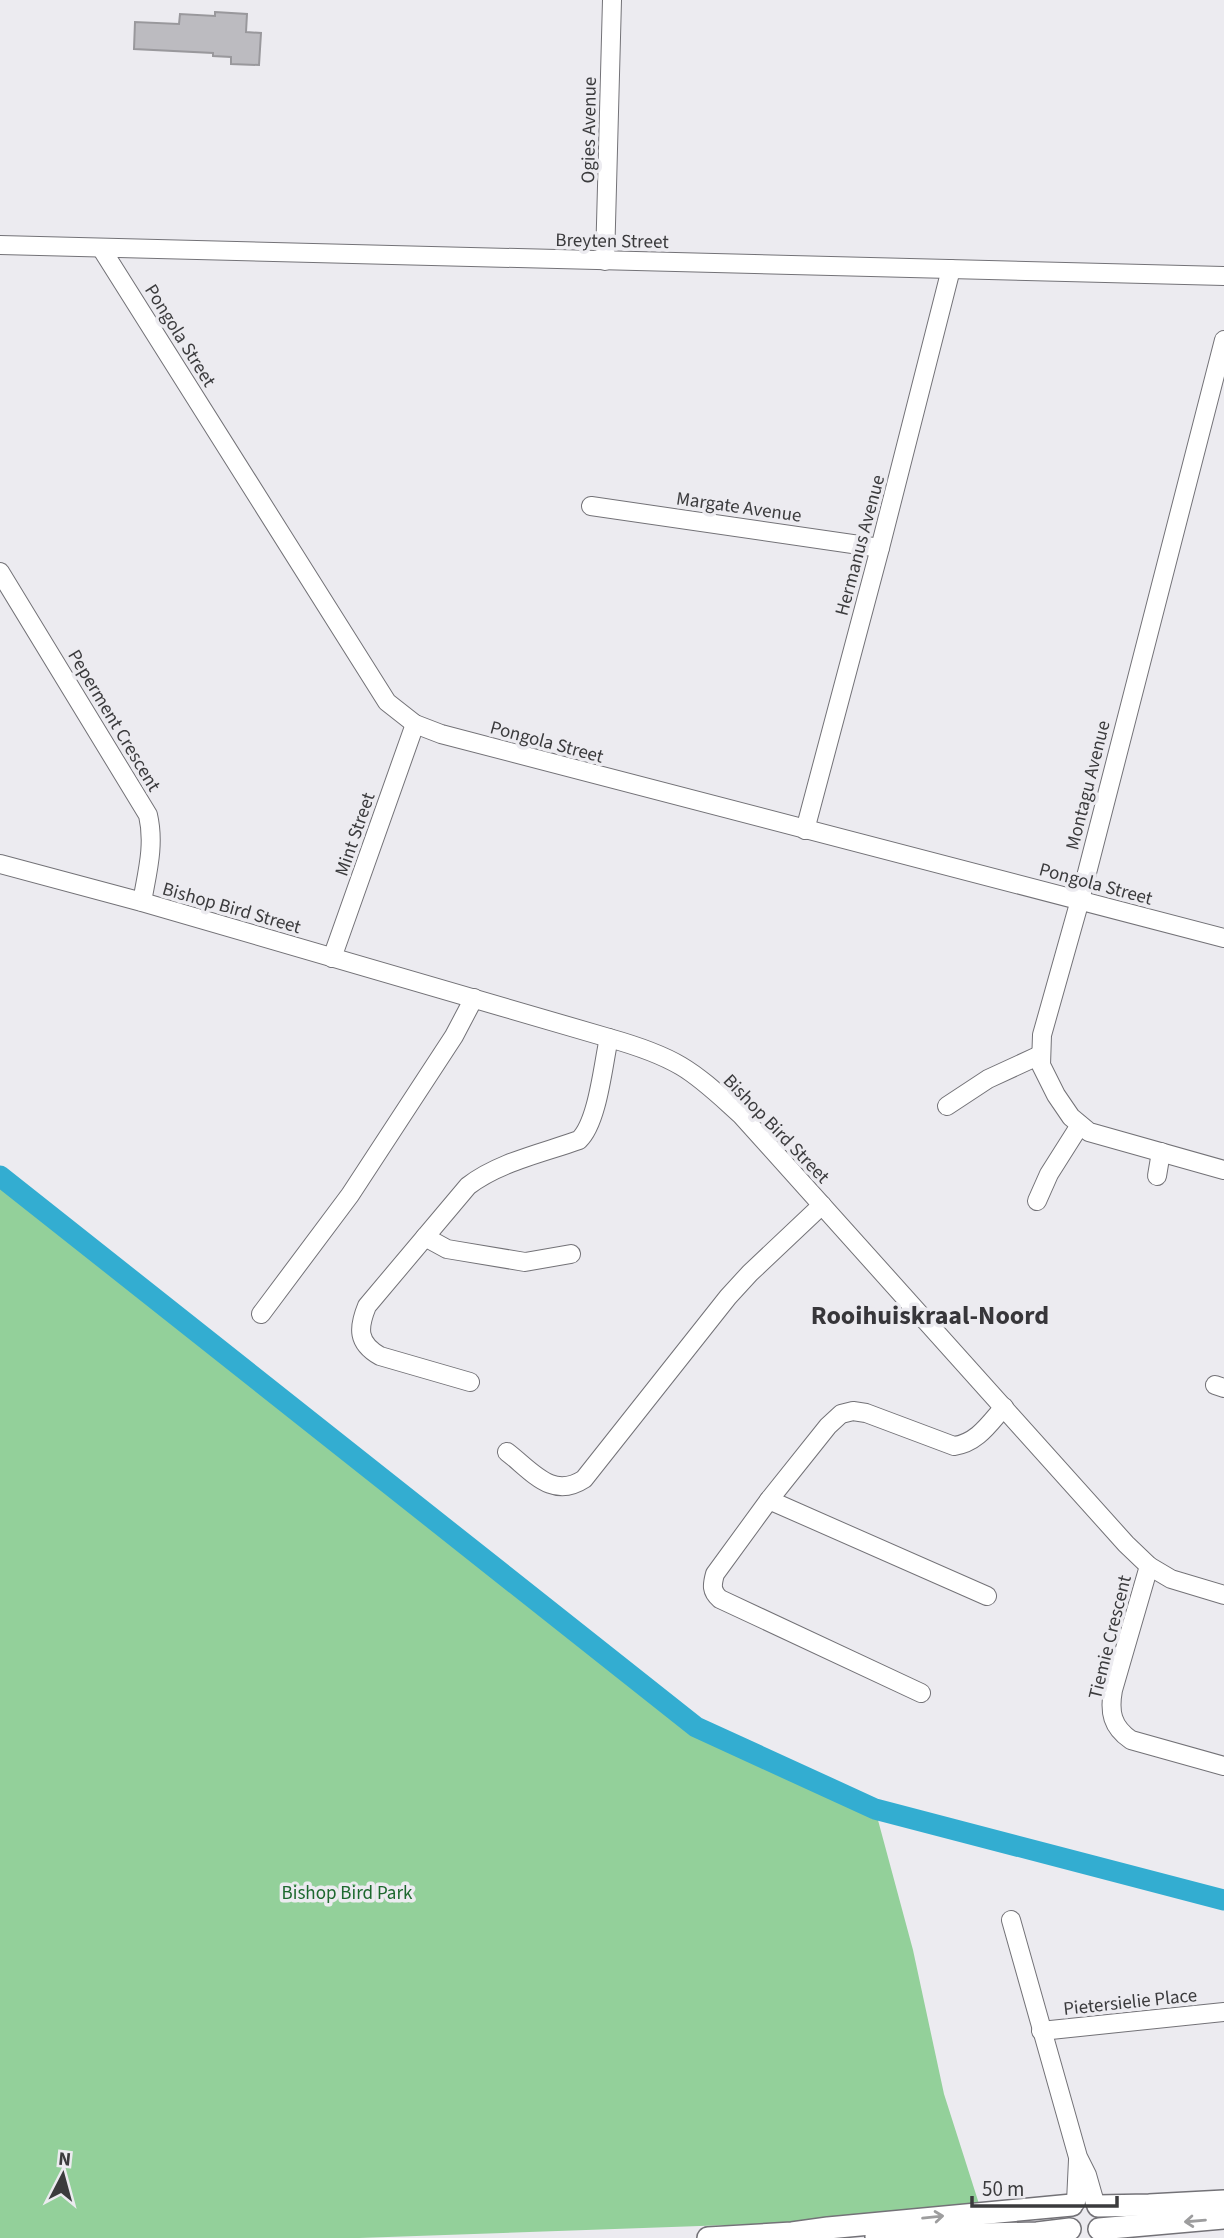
<svg xmlns="http://www.w3.org/2000/svg" width="1224" height="2238" viewBox="0 0 1224 2238" font-family="'Source Sans 3',sans-serif">
<style>
.green{fill:#93d09a}
.lines{fill:none;stroke-linecap:round;stroke-linejoin:round}
.canal{stroke:#33add1;stroke-width:21}
.building{fill:#bcbbc0;stroke:#99989c;stroke-width:2}
.minor-casing{stroke:#737277;stroke-width:20}
.tertiary-casing{stroke:#737277;stroke-width:24}
.minor{stroke:#fff;stroke-width:18}
.tertiary{stroke:#fff;stroke-width:21}
.oneway{stroke:#9d9d9e}
.labels{text-anchor:middle;stroke-width:7;stroke-linejoin:round;paint-order:stroke}
.street-label{font-size:19px;fill:#3b3b3d;stroke:#ecebf0}
.park-label{font-size:19px;fill:#1d682e;stroke:#ecebf0}
.district-label{font-size:26px;font-weight:bold;fill:#37363a;stroke:#ecebf0}
</style>
<rect width="100%" height="100%" fill="#ecebf0"/>
<!-- green -->
<path class="green" d="M0,1176l696,551 179,82 38,141 31,144 36,113 -107,13 -514,18h-359z"/>
<g class="lines">
<!-- canal -->
<path class="canal" d="M0,1176l696,551 179,82 349,91"/>
</g>
<!-- building -->
<path class="building" d="M215,12l32,2 -1,18 15,1 -2,32 -28,-1v-7l-18,-1v-3l-79,-4 1,-27 44,2 1,-10 35,2z"/>
<g class="lines">
<!-- minor casing -->
<g class="minor-casing">
<g id="minor">
<path d="M0,245l1224,31"/>
<path d="M101,248l286,454 28,22 26,10 783,204"/>
<path d="M605,261l7,-261"/>
<path d="M1224,340l-144,560 -38,135 -1,30 15,30 15,22 18,15 135,38"/>
<path d="M591,506l289,42"/>
<path d="M0,572l148,243c7,30 -1,58 -6,87"/>
<path d="M805,830l75,-282 71,-279"/>
<path d="M0,864l142,38 467,136c25,7 50,15 72,28 22,13 41,32 60,49l385,429 23,22 22,13 53,16"/>
<path d="M332,958l83,-234"/>
<path d="M947,1106l41,-27 52,-24"/>
<path d="M1157,1176l4,-24"/>
<path d="M1037,1201l12,-27 31,-49"/>
<path d="M425,1237l22,12 78,13 46,-8"/>
<path d="M261,1314l89,-119 104,-159 20,-38"/>
<path d="M470,1382l-90,-26c-23,-13 -22,-28 -13,-50l101,-120c31,-24 75,-33 111,-46 19,-18 24,-76 30,-102"/>
<path d="M1215,1385l9,3"/>
<path d="M507,1452c25,19 45,48 77,27l144,-182 22,-24 72,-68"/>
<path d="M769,1500l218,96"/>
<path d="M1149,1566l-36,124c-4,22 -1,37 18,50l93,26"/>
<path d="M921,1693l-201,-94c-9,-8 -8,-14 -5,-25l54,-74 59,-74 13,-12 12,-3 13,2 88,33c23,-3 35,-22 50,-39"/>
<path d="M1011,1920l67,237 9,18 8,28"/>
<path d="M1041,2031l183,-19"/>
<path d="M1076,2202l2,-42"/>
</g>
</g>
<!-- tertiary casing -->
<g class="tertiary-casing">
<g id="tertiary">
<path d="M1098,2206l51,-1 75,-4"/>
<path d="M1099,2229l125,-11"/>
<path d="M876,2236l161,-3 33,-4"/>
<path d="M708,2238l84,-5 36,-5 244,-23"/>
</g>
</g>
<!-- minor -->
<use href="#minor" class="minor"/>
<!-- tertiary -->
<use href="#tertiary" class="tertiary"/>
</g>
<!-- one-way arrows -->
<defs><path id="oneway-shaft" d="M-6 0H5M1.5-3L5.5 0L1.5 3" fill="none" stroke-width="1.6" stroke-linecap="round" stroke-linejoin="round" transform="scale(1.75)"/></defs>
<g class="oneway">
<use href="#oneway-shaft" transform="translate(933 2217) rotate(-6)"/>
<use href="#oneway-shaft" transform="translate(1195 2221) rotate(175)"/>
</g>
<g class="labels">
<!-- street labels -->
<g class="street-label">
<text transform="translate(588 130) rotate(-89)" y="7">Ogies Avenue</text>
<text transform="translate(612 240) rotate(1)" y="7">Breyten Street</text>
<text transform="translate(181 335) rotate(58)" y="7">Pongola Street</text>
<text transform="translate(739 506) rotate(8)" y="7">Margate Avenue</text>
<text transform="translate(859 545) rotate(-75)" y="7">Hermanus Avenue</text>
<text transform="translate(115 720) rotate(59)" y="7">Peperment Crescent</text>
<text transform="translate(547 741) rotate(15)" y="7">Pongola Street</text>
<text transform="translate(1087 785) rotate(-76)" y="7">Montagu Avenue</text>
<text transform="translate(354 834) rotate(-71)" y="7">Mint Street</text>
<text transform="translate(1096 883) rotate(15)" y="7">Pongola Street</text>
<text transform="translate(232 907) rotate(16)" y="7">Bishop Bird Street</text>
<text transform="translate(777 1128) rotate(46)" y="7">Bishop Bird Street</text>
<text transform="translate(1109 1637) rotate(-76)" y="7">Tiemie Crescent</text>
<text transform="translate(1130 2001) rotate(-6)" y="7">Pietersielie Place</text>
</g>
<!-- park labels -->
<g class="park-label">
<text x="347" y="1899">Bishop Bird Park</text>
</g>
<!-- district labels -->
<g class="district-label">
<text x="930" y="1324">Rooihuiskraal-Noord</text>
</g>
</g>
<!-- north arrow -->
<g transform="translate(63 2175) rotate(6)" stroke="#ecebf0" stroke-width="5" paint-order="stroke">
<path d="M0-5L12 26L0 18L-12 26Z" fill="#3b3b3d"/>
<text y="-10" font-size="19" font-weight="bold" text-anchor="middle" fill="#3b3b3d">N</text>
</g>
<!-- scale -->
<path d="M972 2196v10h145v-10" fill="none" stroke="#3b3b3d" stroke-width="3.5"/>
<text x="982" y="2196" font-size="21" fill="#3b3b3d" stroke="#ecebf0" stroke-width="5" paint-order="stroke">50 m</text>
</svg>
